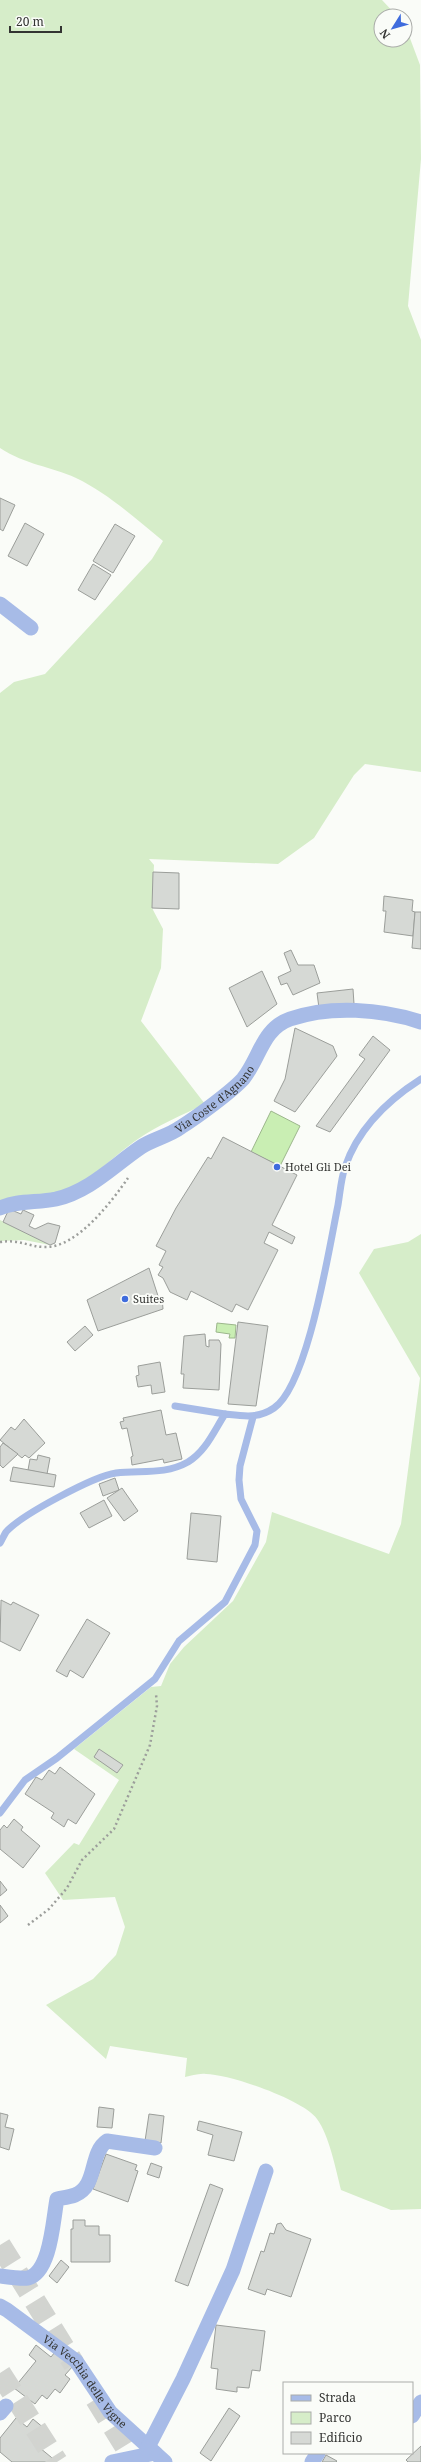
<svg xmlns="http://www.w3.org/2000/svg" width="421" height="2462" viewBox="0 0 421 2462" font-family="'Noto Serif',serif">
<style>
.green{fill:#d6edc9}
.water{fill:#c9eeb3;stroke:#9cb68c}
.building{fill:#d6d9d5;stroke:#9b9e9a}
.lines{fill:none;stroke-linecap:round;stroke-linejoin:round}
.motorway-tunnel{stroke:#d2d4d0;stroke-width:22;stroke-dasharray:22 11;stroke-linecap:butt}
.path{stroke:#9c9e9b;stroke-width:2.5;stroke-dasharray:2 3;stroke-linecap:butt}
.service{stroke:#a7bbe7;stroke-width:7}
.minor{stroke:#a7bbe7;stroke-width:15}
.poi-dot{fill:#3f6cdd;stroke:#fafcf8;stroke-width:1.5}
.labels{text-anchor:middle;stroke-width:4;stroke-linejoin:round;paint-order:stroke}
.street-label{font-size:11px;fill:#333432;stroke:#fafcf8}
.poi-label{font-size:11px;fill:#333432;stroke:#fafcf8;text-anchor:start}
</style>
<rect width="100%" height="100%" fill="#fafcf8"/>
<!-- green -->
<g class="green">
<path d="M0,0h382l15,16h-16v24h24v-15l15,40 1,94 -13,147 13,34v432l-56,-8 -11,11 -40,63 -36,26 -129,-5 5,6 -2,43 11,21 -2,39 -20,53 64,83c-23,11 -47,21 -67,35 -27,19 -45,40 -77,55 -18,8 -38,-6 -61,9v-510l14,-11 31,-8 107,-115 11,-18c-27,-22 -54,-47 -87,-63 -26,-12 -50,-13 -76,-30z"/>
<path d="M0,1220l50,25 -26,-5 -24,1z"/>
<path d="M421,1234v975l-30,1 -50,-20c-5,-20 -12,-55 -24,-71 -13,-19 -88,-45 -111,-45 -7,-1 -15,2 -21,3l2,-19 -77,-12 -4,13 -60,-54 47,-26 23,-24 9,-28 -10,-30 -52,3 -18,-27 29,-30 5,2 40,-65 -45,-31 77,-62 10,-1 9,-22 14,-17 49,-46 33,-59 6,-30 117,42 12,-30 19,-146 -61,-105 15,-24 34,-7z"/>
</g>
<!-- water -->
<g class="water">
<path d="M271,1111l29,15 -20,40 -29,-14z"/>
<path d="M217,1323l19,2 -1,13h-6l1,-4 -14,-2z"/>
</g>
<!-- building -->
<g class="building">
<path d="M0,498l15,7 -12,26 -3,-2z"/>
<path d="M25,523l19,11 -17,32 -19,-10z"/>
<path d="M115,524l20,12 -22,37 -20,-12z"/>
<path d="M93,564l18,11 -16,25 -17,-10z"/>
<path d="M153,872l26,1v36l-27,-1z"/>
<path d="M384,896l29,4 -1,11 3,1 -2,24 -29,-4 2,-21h-3z"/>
<path d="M415,912h6v37l-9,-1z"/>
<path d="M291,950l7,15h16l6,18 -27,12 -6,-12 -6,2 -3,-8 13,-6 -7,-18z"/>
<path d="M262,971l15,33 -30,23 -18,-39z"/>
<path d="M353,989l1,15 -35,4 -2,-15z"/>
<path d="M295,1028l38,18 4,10 -42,56 -21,-11 11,-22z"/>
<path d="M373,1036l17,14 -60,82 -14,-6 49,-67 -6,-4z"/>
<path d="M223,1137l74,38 -25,50 23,12 -3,7 -23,-12 -5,11 14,7 -30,60 -12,-6 -4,8 -41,-21 -4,9 -17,-8 -7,-14 -5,-3 5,-8 -4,-2 7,-14 -10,-5 20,-38 32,-51 3,2z"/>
<path d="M9,1209l12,5 2,-4 11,5 -5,11 6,3 13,-6 12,3 -5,17 -5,2 -47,-23z"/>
<path d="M149,1268l10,31 3,-1 1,11 -65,22 -11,-31z"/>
<path d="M238,1322l30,4 -12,80 -28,-2z"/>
<path d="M85,1326l8,9 -18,16 -8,-9z"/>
<path d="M205,1334l1,12 3,1v-7h10l2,4 -2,46 -36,-2 1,-14h-3l3,-38z"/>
<path d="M160,1362l5,30 -13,2 -1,-9 -13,2 -2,-11 3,-1 -1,-9z"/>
<path d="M161,1410l5,25 10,-2 6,26 -18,4 -1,-4 -31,6 -1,-8 2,-1 -6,-28 -5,1 -2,-7 4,-1 -1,-3z"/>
<path d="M24,1419l21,24 -16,15 -4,-3 -3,3 -22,-18 11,-13 4,3z"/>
<path d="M3,1443l15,11 -15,14 -3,-3v-18z"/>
<path d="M38,1455l12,3 -3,16 -19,-4 2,-11 7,1z"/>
<path d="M13,1467l43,8 -2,12 -44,-6z"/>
<path d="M115,1478l4,12 -16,6 -4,-12z"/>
<path d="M122,1488l16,23 -14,10 -17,-23z"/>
<path d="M104,1500l8,16 -23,12 -9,-15z"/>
<path d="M191,1513l30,3 -4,46 -30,-3z"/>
<path d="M1,1600l10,5 2,-3 26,13 -19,36 -20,-10z"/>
<path d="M87,1619l23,14 -27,45 -13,-8 -3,7 -11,-6z"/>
<path d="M99,1749l24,16 -6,8 -23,-16z"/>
<path d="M60,1767l35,27 -19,30 -8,-5 -4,8 -13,-9 3,-5 -29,-19 11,-17 6,3 7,-10 6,4z"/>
<path d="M14,1819l9,8 -2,3 19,16 -17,22 -23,-19v-19l4,-5 3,3z"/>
<path d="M0,1881l7,9 -7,6z"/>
<path d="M0,1905l8,11 -8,7z"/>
<path d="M99,2107l15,2 -2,19 -15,-1z"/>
<path d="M0,2113l8,2 -3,12 9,2 -5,21 -9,-3z"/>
<path d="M149,2114l15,2 -3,27 -16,-2z"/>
<path d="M199,2121l43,11 -8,29 -26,-6 5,-20 -16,-5z"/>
<path d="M106,2154l31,11 -2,5 3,1 -10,31 -35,-13z"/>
<path d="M151,2163l11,4 -3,11 -12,-4z"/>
<path d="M210,2184l13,5 -35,97 -13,-5z"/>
<path d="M73,2220h12v6h14v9h11v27h-39v-33h2z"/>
<path d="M281,2223l5,7 25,9 -20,58 -24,-8 -2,6 -17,-6 13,-38 3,1 6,-19 4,1 3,-10z"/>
<path d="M61,2260l8,7 -12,16 -8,-7z"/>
<path d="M216,2325l49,6 -5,40 -8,-1 -3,18 -12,-1v5l-21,-3 2,-20 -7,-1z"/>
<path d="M36,2345l15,12 4,-5 18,14 -8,9 5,4 -10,14 -5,-4 -8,10 -5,-4 -7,9 -21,-16 22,-27 -7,-6z"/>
<path d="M229,2408l11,8 -29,45 -11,-8z"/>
<path d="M16,2418l11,9 6,-8 18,15 -11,14 17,14h-45l-12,-10v-14z"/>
<path d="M421,2446v16h-13l-2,-2z"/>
<path d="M326,2455l11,6 -1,1h-14z"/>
</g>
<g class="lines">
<!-- motorway-tunnel -->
<g class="motorway-tunnel">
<path d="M0,2245l74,119"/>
<path d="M0,2373l57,89"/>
<path d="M96,2399l39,63"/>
</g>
<!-- path -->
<g class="path">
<path d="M0,1242c19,-3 29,5 45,5 32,1 67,-46 83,-69"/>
<path d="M28,1925l21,-16 18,-21 15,-28 32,-31 36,-84 7,-39 -1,-12"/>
</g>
<!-- service -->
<g class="service">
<path d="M175,1406l50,8"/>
<path d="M0,1543c2,-3 4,-8 6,-11 15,-17 88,-56 110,-59 25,-3 49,2 72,-11 18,-11 26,-31 37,-48 18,2 33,5 49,-6 34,-23 55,-160 64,-203 2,-12 3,-26 7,-38 13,-38 43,-67 76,-88"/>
<path d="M0,1813l25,-33 32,-22 98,-79 24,-38 46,-39 30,-57 2,-14 -16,-32 -2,-19 1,-14 13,-49"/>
</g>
<!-- minor -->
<g class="minor">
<path d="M0,604l31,24"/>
<path id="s1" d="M0,1208c18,-8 37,-5 56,-9 34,-8 57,-33 85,-52 12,-8 28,-11 40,-20 16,-10 50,-35 62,-48 17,-21 19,-50 47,-60 41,-14 91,-10 131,3"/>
<path d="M0,2276c8,1 20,3 28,2 23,-6 25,-59 29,-79 5,-1 13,-2 18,-4 23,-9 14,-42 32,-54l48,7"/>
<path id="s2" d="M0,2306l7,4 69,51 34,51 55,50"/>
<path d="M0,2413l6,-7"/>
<path d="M412,2416l9,-14"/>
<path d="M148,2447l35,-68 50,-109 33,-99"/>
<path d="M112,2462l43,-9"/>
<path d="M312,2462l6,-9"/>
</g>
</g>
<!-- markers -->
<g class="poi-dot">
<circle cx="277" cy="1167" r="4"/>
<circle cx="125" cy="1299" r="4"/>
</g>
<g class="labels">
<!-- street labels -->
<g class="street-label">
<text dy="4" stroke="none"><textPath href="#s1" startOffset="246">Via Coste d'Agnano</textPath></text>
<text dy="4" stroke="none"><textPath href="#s2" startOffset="115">Via Vecchia delle Vigne</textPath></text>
</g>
<!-- poi labels -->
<g class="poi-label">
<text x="285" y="1171">Hotel Gli Dei</text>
<text x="133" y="1303">Suites</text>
</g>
</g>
<!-- legend -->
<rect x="283" y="2382" width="130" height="72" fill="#fafcf8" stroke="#aaaca9"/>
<rect x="291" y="2395" width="20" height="6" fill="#a7bbe7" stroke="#aaaca9"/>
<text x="319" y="2402" font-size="12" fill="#333432">Strada</text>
<rect x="291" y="2412" width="20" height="12" fill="#d6edc9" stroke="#aaaca9"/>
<text x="319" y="2422" font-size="12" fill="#333432">Parco</text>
<rect x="291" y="2432" width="20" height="12" fill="#d6d9d5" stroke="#aaaca9"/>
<text x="319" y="2442" font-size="12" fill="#333432">Edificio</text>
<!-- north arrow -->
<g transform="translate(393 28) rotate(233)"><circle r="19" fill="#fafcf8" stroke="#aaaca9"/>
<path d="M0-3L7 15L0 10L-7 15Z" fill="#3f6cdd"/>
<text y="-6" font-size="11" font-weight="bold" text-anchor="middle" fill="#333432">N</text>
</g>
<!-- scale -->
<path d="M10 26v6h51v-6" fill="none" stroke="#333432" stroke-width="2"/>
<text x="16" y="26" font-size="12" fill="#333432" stroke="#fafcf8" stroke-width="3" paint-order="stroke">20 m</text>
</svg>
